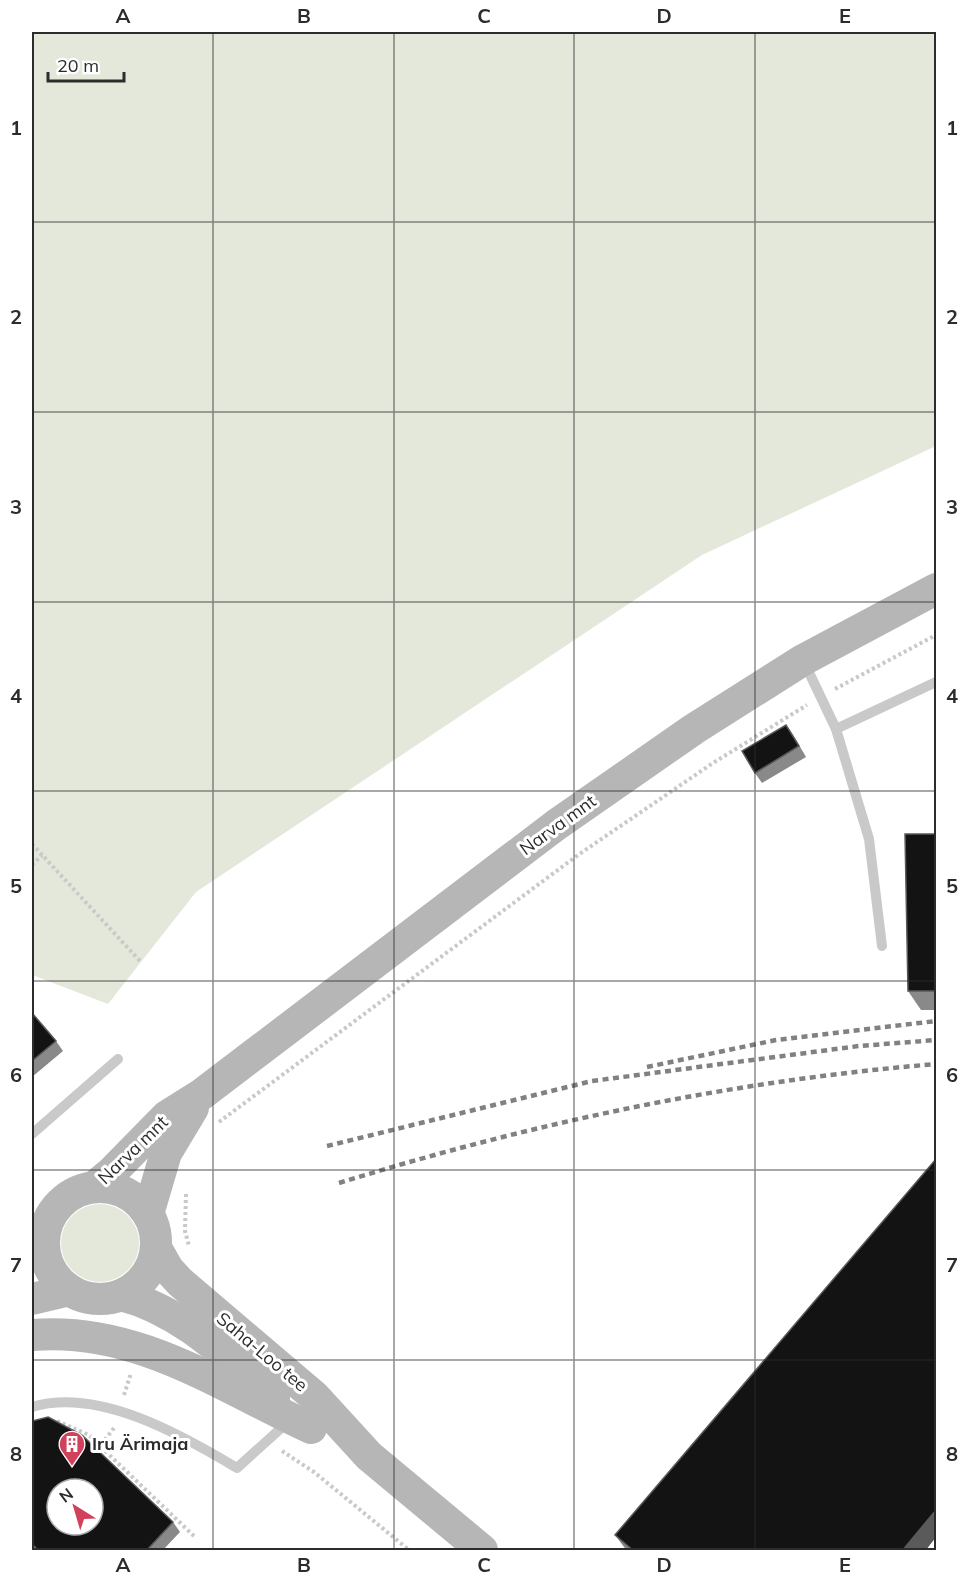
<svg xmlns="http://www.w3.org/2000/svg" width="968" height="1582" viewBox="0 0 968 1582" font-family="Mulish,sans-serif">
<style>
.green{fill:#e4e8db}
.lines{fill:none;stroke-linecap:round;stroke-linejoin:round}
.path{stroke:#c9c9c9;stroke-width:4;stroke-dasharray:3 3;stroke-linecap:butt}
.lane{stroke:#c9c9c9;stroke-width:10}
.secondary{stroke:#b6b6b6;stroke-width:32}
.rail{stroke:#818181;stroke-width:4.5;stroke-dasharray:6 4.5;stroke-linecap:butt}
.wall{fill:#898989}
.shaded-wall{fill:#5a5a5a}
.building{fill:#131313;stroke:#5a5a5a;stroke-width:1.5;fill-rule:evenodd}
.grid{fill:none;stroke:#2c2c2c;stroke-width:1.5;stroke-opacity:0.55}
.labels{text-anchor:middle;stroke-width:6;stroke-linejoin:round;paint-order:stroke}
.street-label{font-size:18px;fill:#2c2c2c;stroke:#fff}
.poi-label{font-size:18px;font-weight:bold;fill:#2c2c2c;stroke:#fff;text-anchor:start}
.neatline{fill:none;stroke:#2c2c2c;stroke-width:2}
.grid-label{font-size:20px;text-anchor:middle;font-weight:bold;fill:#2c2c2c}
</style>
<rect width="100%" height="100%" fill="#fff"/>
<!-- green -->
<g class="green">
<path d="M32,32h904v414l-234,109 -506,337 -88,112 -73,-28 -3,3z"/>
<circle cx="100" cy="1243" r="39"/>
</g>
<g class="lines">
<!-- path -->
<g class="path">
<path d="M835,689l101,-54"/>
<path d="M32,844l108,117"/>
<path d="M32,865l10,-10"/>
<path d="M219,1122l359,-267 135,-92 94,-58"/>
<path d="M186,1194l-1,37 4,15"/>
<path d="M124,1395l7,-22"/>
<path d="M57,1421l32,14 11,11"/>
<path d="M114,1428l-14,18 96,92"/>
<path d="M282,1451l32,21 95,78"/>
</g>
<!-- lane -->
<g class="lane">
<path d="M804,662l32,67 33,110 13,107"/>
<path d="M836,729l100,-47"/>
<path d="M32,1134l86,-75"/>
<path d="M32,1407c66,-20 150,28 205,61l52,-47"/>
</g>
<!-- secondary -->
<g class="secondary">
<path d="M94,1187l18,-15 55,-56 35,-22 354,-269 138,-96 109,-69 133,-71"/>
<circle cx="100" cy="1243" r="56"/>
<path d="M148,1214l18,-61 27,-45"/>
<path d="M156,1248l12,21 12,13 135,115 54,59 113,94"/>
<path d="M121,1295c62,16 106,62 153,102"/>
<path d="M32,1299l38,-9"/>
<path d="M32,1335c104,-9 188,51 279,93"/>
</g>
<!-- rail -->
<g class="rail">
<path d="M647,1067l129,-27 160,-19"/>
<path d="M327,1146l265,-65 267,-35 77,-6"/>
<path d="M339,1183c197,-61 393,-102 597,-119"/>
</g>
</g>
<!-- wall -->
<g class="wall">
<path d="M786,725l20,32 -44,26 -7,-10z"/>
<path d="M936,834v176h-15l-13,-19z"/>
<path d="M32,1013l24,28 7,10 -31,26z"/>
<path d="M32,1421l141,101 7,10 -18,19h-130z"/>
<path d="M615,1535l321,2 -11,14h-298z"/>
</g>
<!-- shaded-wall -->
<g class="shaded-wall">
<path d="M786,725l7,10 13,22 -7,-11z"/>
<path d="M936,1510v27l-11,14h-23z"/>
</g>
<!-- building -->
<g class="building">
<path d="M786,725l13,21 -44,27 -13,-22z"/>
<path d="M905,834h31v157h-28z"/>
<path d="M32,1013l24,28 -24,20z"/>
<path d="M936,1159v351l-34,41h-268l-19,-16z"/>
<path d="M48,1417l34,18 91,87 -27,29h-107l-7,-7v-123zM57,1489h36v36h-36z"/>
</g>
<!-- grid -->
<path class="grid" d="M213,32v1518M394,32v1518M574,32v1518M755,32v1518M32,222h904M32,412h904M32,602h904M32,791h904M32,981h904M32,1170h904M32,1360h904"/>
<!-- icons -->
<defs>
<g id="building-pin" transform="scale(1.35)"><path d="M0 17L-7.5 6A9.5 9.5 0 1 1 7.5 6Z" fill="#d1415b" stroke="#fff"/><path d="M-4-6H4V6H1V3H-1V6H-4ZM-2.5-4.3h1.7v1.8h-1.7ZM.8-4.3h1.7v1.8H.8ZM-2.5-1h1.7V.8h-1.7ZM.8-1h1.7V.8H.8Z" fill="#fff"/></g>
</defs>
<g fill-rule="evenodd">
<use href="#building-pin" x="72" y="1444"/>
</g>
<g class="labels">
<!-- street labels -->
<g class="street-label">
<text transform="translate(558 825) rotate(-36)" y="6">Narva mnt</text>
<text transform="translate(133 1150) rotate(-44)" y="6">Narva mnt</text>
<text transform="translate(262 1352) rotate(40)" y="6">Saha-Loo tee</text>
</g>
<!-- poi labels -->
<g class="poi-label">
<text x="92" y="1450">Iru Ärimaja</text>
</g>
</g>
<!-- border -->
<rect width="968" height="1582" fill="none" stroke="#ffffff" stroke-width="66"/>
<!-- north arrow -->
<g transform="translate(75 1507) rotate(323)"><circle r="28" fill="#ffffff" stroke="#ababab" stroke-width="1.5"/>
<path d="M0-4.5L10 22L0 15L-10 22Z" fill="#d1415b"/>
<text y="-9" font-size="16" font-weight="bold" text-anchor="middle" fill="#2c2c2c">N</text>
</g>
<!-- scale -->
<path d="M48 72v9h76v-9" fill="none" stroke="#2c2c2c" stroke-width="3"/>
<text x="57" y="72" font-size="18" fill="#2c2c2c" stroke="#ffffff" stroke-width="4.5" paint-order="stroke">20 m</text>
<rect x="33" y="33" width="902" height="1516" class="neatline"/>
<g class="grid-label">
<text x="123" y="23">A</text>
<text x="304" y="23">B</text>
<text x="484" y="23">C</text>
<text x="664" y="23">D</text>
<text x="845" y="23">E</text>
<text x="16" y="135">1</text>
<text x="952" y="135">1</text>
<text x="16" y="324">2</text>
<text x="952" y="324">2</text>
<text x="16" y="514">3</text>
<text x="952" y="514">3</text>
<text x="16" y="703">4</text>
<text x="952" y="703">4</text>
<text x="16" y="893">5</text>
<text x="952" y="893">5</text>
<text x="16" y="1082">6</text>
<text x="952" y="1082">6</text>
<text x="16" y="1272">7</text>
<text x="952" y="1272">7</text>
<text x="16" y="1461">8</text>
<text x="952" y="1461">8</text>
<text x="123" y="1572">A</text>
<text x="304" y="1572">B</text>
<text x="484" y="1572">C</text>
<text x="664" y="1572">D</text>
<text x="845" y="1572">E</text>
</g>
</svg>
